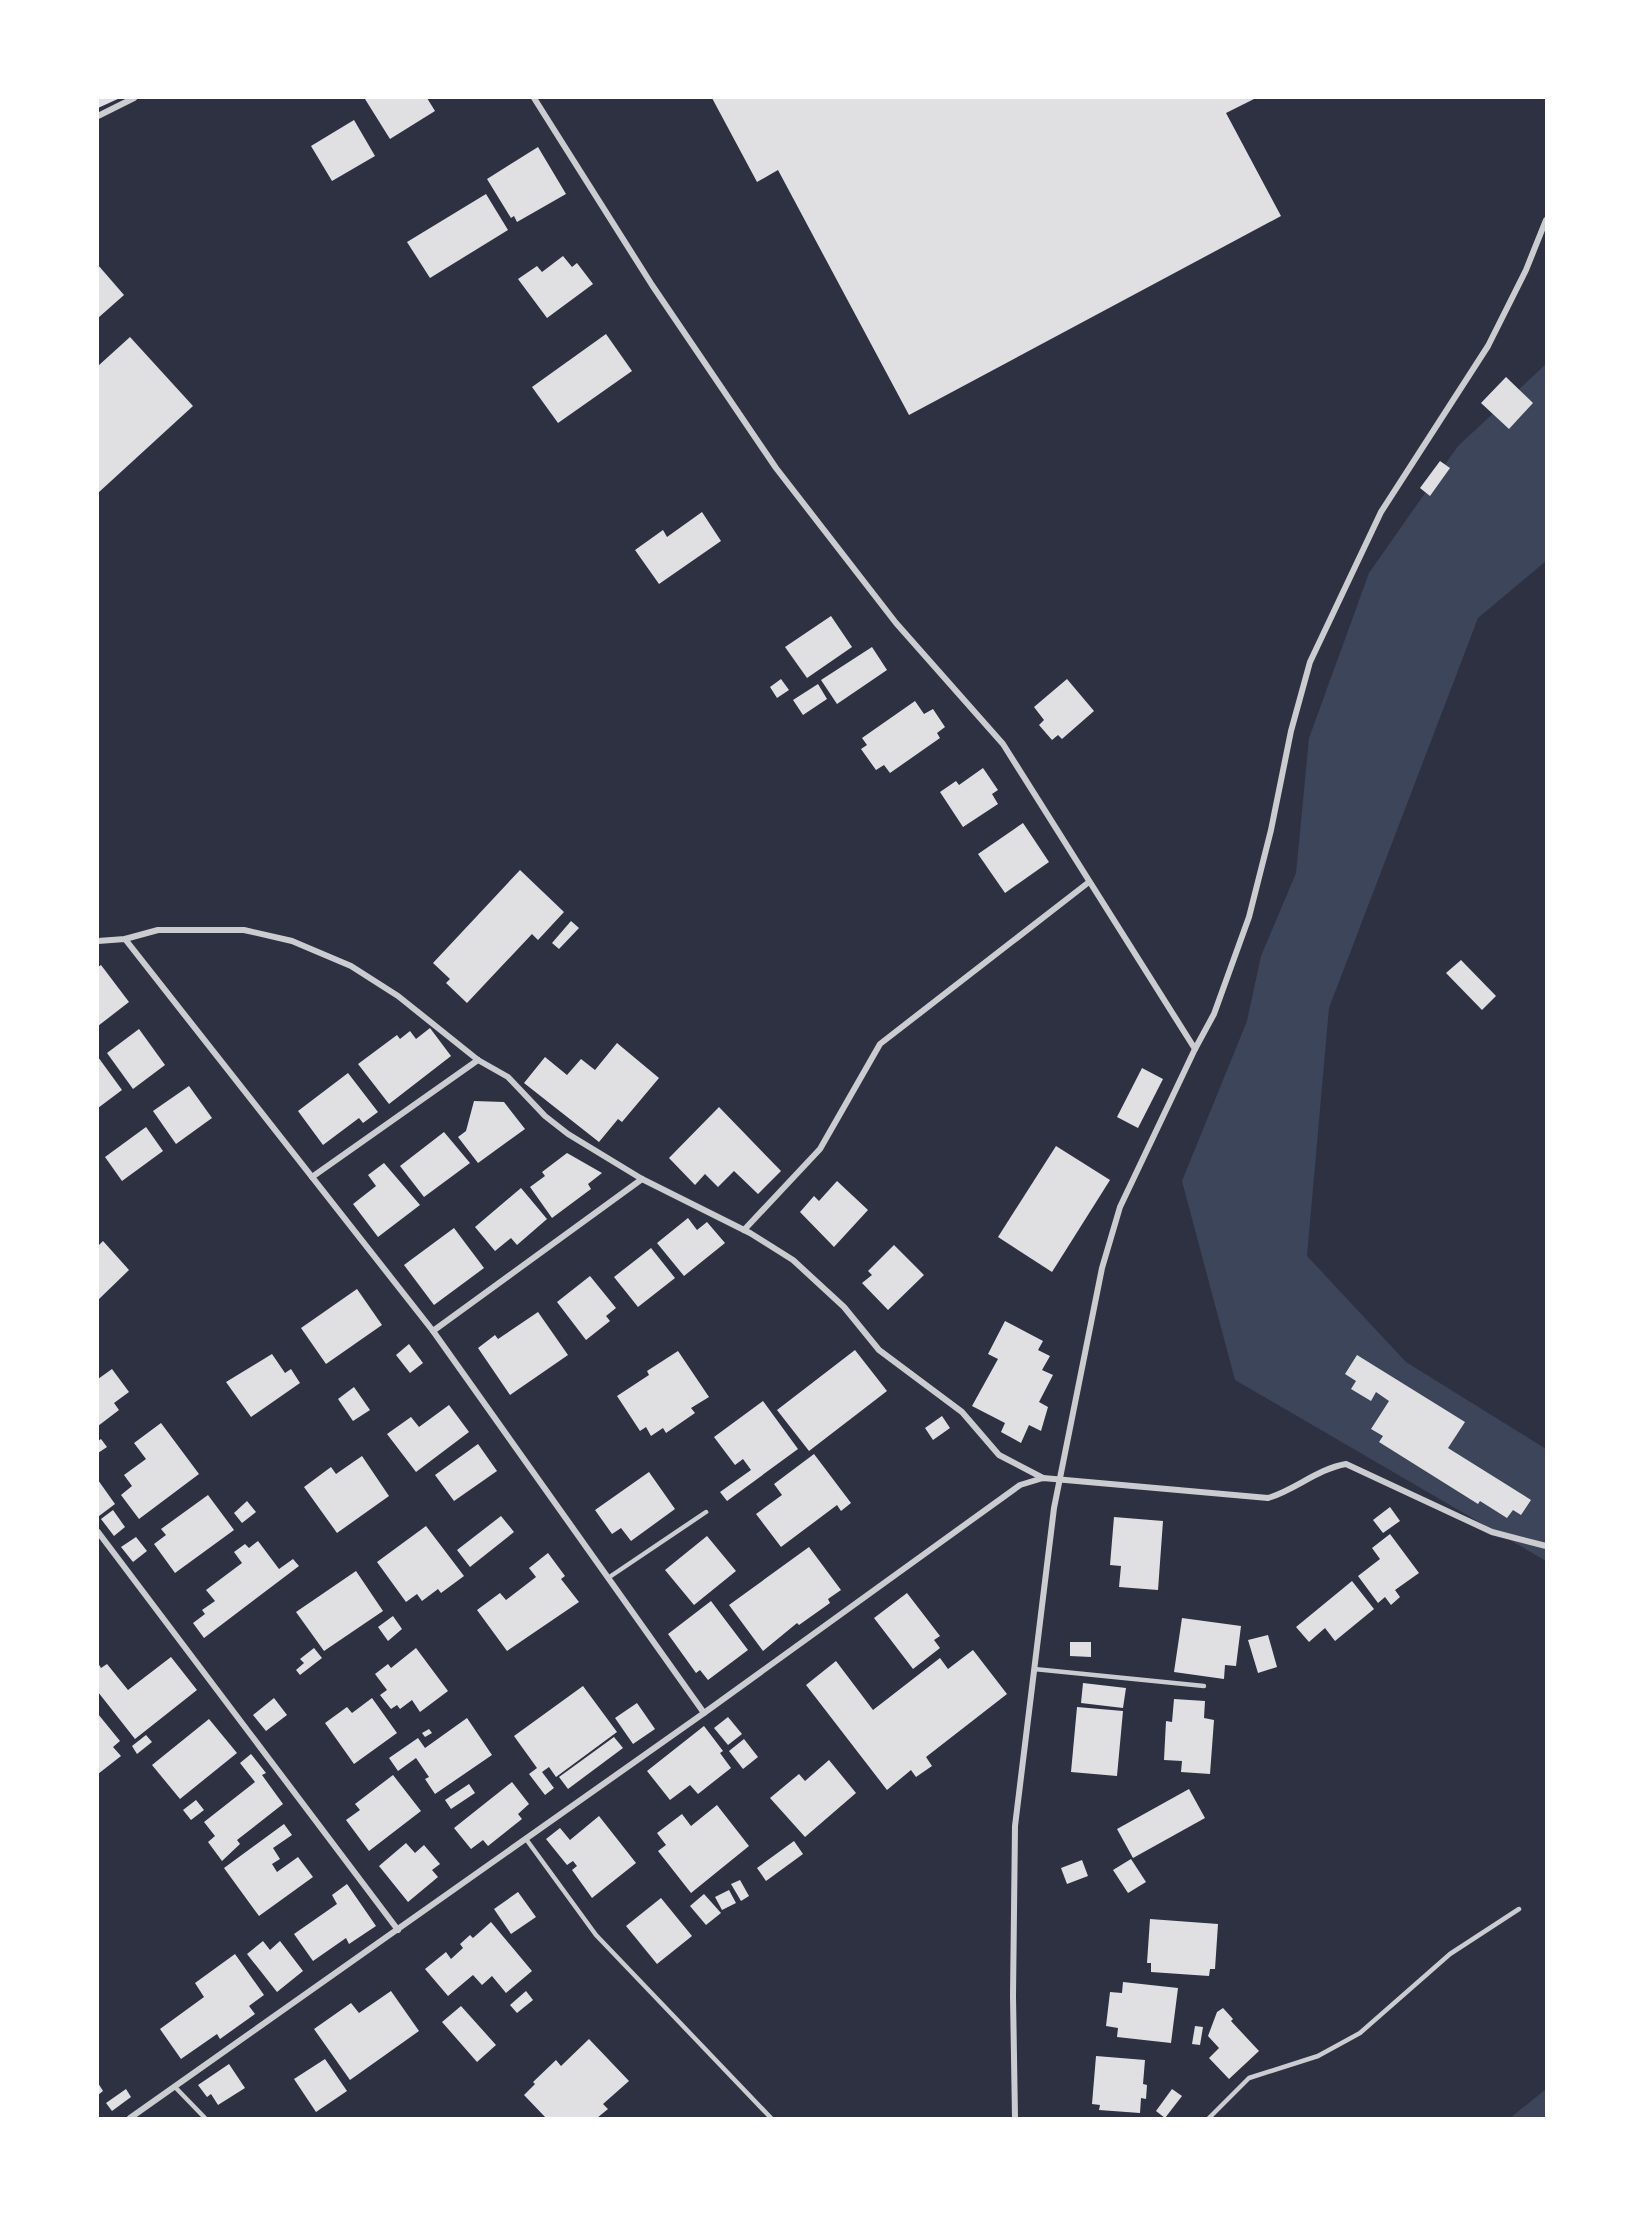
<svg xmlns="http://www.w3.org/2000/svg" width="1644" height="2216" viewBox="0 0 1644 2216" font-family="'Space Grotesk',sans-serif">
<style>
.green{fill:#3c4559}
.building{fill:#e0e0e3}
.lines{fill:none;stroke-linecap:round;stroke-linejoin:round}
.service{stroke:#caccd0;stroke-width:4.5}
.minor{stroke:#caccd0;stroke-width:6}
</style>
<rect width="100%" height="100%" fill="#2d3142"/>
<!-- green -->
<g class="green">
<path d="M1546,364v197l-68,57 -149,390 -22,248 99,106 140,87v112l-311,-181 -53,-199 65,-160 14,-65 35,-83 13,-135 60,-165 89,-127z"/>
<path d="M1546,2089v29h-36z"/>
</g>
<!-- building -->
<g class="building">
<path d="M98,98h22l-22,10z"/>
<path d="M427,98l8,13 -45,28 -25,-40z"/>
<path d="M712,98h544l-30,15 55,103 -372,199 -131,-245 -21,12z"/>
<path d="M354,120l21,36 -43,25 -21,-35z"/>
<path d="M538,147l28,47 -49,28 -3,-6 -3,2 -24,-39z"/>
<path d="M486,194l22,36 -78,48 -23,-36z"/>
<path d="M563,256l9,11 5,-4 16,21 -46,34 -29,-39 19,-13 5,6z"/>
<path d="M98,265l26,30 -26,23z"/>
<path d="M606,334l26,37 -74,52 -26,-36z"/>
<path d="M130,337l63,69 -95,87v-127z"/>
<path d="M1506,377l27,26 -24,26 -28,-26z"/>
<path d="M1440,461l10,7 -20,28 -10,-8z"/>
<path d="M702,512l19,29 -62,43 -24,-34 28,-20 4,7z"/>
<path d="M831,616l21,31 -45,31 -22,-31z"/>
<path d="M872,647l15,23 -50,34 -16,-24z"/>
<path d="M781,679l8,11 -12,8 -7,-11z"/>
<path d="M1067,679l27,32 -32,28 -4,-4 -6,5 -13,-15 5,-5 -10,-13z"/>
<path d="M818,684l9,15 -24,16 -10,-15z"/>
<path d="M915,701l9,13 9,-5 12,18 -8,6 3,5 -50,35 -6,-8 -8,5 -15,-21 6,-4 -5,-7z"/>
<path d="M983,768l15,22 -6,4 6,10 -35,23 -23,-35 16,-11 3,4z"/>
<path d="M1023,823l26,39 -44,31 -27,-39z"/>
<path d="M520,870l44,42 -26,28 -6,-6 -65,69 -21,-20 4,-4 -17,-16z"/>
<path d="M571,921l8,7 -20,21 -7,-6z"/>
<path d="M1461,960l35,36 -14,14 -36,-37z"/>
<path d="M101,965l28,37 -31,24v-59z"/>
<path d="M430,1028l21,28 -62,48 -31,-40 39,-29 3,4 10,-8 6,8z"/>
<path d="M139,1029l26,36 -32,24 -26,-36z"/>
<path d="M617,1043l42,35 -37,44 -4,-3 -19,23 -75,-59 21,-26 22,18 14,-16 14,11z"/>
<path d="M98,1057l24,33 -24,18z"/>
<path d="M1142,1068l21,11 -25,49 -21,-11z"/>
<path d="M348,1073l30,39 -15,11 -4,-5 -36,27 -25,-34z"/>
<path d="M189,1086l23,32 -36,26 -23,-33z"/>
<path d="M474,1101l30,1 21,27 -47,34 -20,-26 8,-6z"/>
<path d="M719,1107l62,64 -23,23 -24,-23 -16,16 -13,-13 -10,11 -26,-27z"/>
<path d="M146,1127l17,24 -41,30 -17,-24z"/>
<path d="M444,1132l26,31 -46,34 -24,-31z"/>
<path d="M1056,1146l54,34 -58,92 -54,-35z"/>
<path d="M567,1153l35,20 -14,11 3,5 -39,29 -22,-31 15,-11 -3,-4z"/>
<path d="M384,1163l36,42 -42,32 -25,-33 23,-18 -8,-11z"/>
<path d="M837,1181l31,29 -34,37 -34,-35 14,-16 5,5z"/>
<path d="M521,1188l26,31 -30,26 -6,-7 -16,13 -20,-24z"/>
<path d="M688,1218l9,12 10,-8 18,21 -41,33 -27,-33z"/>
<path d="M454,1228l30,40 -50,37 -30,-40z"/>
<path d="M103,1241l26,29 -31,30v-54z"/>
<path d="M894,1245l30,30 -36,35 -26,-27 10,-8 -4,-4z"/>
<path d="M651,1248l24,30 -37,29 -24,-30z"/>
<path d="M590,1276l26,32 -10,8 4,5 -24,19 -29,-38z"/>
<path d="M357,1289l25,36 -56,39 -25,-36z"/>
<path d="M538,1312l30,43 -58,40 -32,-47 17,-13 3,4z"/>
<path d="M1005,1321l38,20 -5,9 12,6 -8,14 11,5 -14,27 9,5 -7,24 -12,-6 -8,18 -20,-11 4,-9 -33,-17 26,-47 -10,-5z"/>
<path d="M409,1344l14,19 -13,10 -14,-18z"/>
<path d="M855,1350l32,41 -78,60 -32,-41z"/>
<path d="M678,1351l31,46 -18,11 4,5 -29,20 -3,-5 -12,8 -5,-9 -6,4 -23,-35 32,-21 -2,-4z"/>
<path d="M272,1354l13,19 6,-4 9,14 -49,34 -25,-35z"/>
<path d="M1357,1355l108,67 -17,26 83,52 -10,15 -8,-5 -6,8 -27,-17 -2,3 -99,-62 4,-6 -12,-7 18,-28 -13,-9 -5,9 -20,-12 5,-8 -11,-7z"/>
<path d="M112,1369l17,23 -15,11 5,7 -21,16v-47z"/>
<path d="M354,1387l16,23 -17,11 -15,-22z"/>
<path d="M763,1401l35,48 -71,52 -7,-9 31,-22 -8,-11 -8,6 -21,-28z"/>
<path d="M449,1405l20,27 -53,40 -29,-38 24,-17 8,10z"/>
<path d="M942,1416l8,12 -17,12 -8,-12z"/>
<path d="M161,1423l38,51 -60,45 -18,-24 11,-9 -8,-11 22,-16 -12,-16z"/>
<path d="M101,1439l6,8 -9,6v-12z"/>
<path d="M478,1444l19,27 -43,30 -19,-26z"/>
<path d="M814,1454l37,49 -10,8 -4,-6 -56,42 -25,-33 26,-19 -8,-11z"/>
<path d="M362,1456l27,40 -52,37 -33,-46 27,-20 5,7z"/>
<path d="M649,1472l26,37 -44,32 -10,-13 -9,6 -17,-24z"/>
<path d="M98,1480l17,24 -16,12 -1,-2z"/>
<path d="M208,1495l26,35 -59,43 -21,-29 12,-9 -5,-6z"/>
<path d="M247,1501l9,11 -14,11 -8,-10z"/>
<path d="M1390,1507l10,14 -17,12 -10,-13z"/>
<path d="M113,1510l12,17 -11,9 -13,-17z"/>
<path d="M501,1516l13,16 -44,35 -13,-17z"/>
<path d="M1114,1517l49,4 -5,69 -39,-3 2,-21 -11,-1z"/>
<path d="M426,1526l38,50 -23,17 -3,-4 -16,12 -5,-7 -11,8 -29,-40z"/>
<path d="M1390,1534l29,39 -24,17 5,7 -9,8 -6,-8 -7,6 -20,-27 22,-17 -8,-11z"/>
<path d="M707,1536l29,35 -42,34 -29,-35z"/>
<path d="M136,1537l11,14 -14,11 -12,-15z"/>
<path d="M258,1541l21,28 14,-10 6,7 -95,72 -11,-15 12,-9 -3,-4 13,-9 -9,-11 36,-27 -8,-11 11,-8 4,4z"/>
<path d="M809,1547l32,43 -13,9 2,4 -31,22 -2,-2 -34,28 -34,-46z"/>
<path d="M548,1553l17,23 -4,3 18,23 -72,49 -30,-41 23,-17 6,7 30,-23 -7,-9z"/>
<path d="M356,1571l27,40 -59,40 -28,-39z"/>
<path d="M1352,1581l22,28 -39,32 -10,-13 -16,14 -13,-15z"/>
<path d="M907,1593l33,43 -6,4 6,8 -27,21 -39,-51z"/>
<path d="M711,1601l37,49 -40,30 -8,-10 -4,3 -28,-39z"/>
<path d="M393,1616l9,13 -14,12 -10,-14z"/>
<path d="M1182,1618l59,8 -5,40 -11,-1 -1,14 -50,-7z"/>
<path d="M1268,1635l9,32 -19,6 -10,-33z"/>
<path d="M1070,1642h21v15l-21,-1z"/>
<path d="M314,1648l8,10 -22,17 -4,-5 8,-7 -4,-4z"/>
<path d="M416,1648l32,43 -28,21 -8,-12 -12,9 -3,-4 -6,4 -11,-14 7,-5 -12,-16 13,-10 3,4z"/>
<path d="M973,1650l34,44 -81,63 6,9 -16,11 -5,-7 -24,20 -81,-105 30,-24 37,49 67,-52 8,11z"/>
<path d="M171,1657l26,33 -62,49 -37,-47v-29l3,5 6,-4 21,26z"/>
<path d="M1083,1683l43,5 -3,20 -42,-5z"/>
<path d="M583,1686l34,46 -61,45 -7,-10 -7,5 12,16 -9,7 -16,-21 8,-6 -23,-32z"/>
<path d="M274,1698l13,17 -21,16 -13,-16z"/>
<path d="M372,1698l25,35 -43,31 -29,-41 22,-16 5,6z"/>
<path d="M1174,1699l31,2 -1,17 10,2 -4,54 -29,-2 1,-11 -18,-1 2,-39 6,1z"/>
<path d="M637,1703l18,26 -22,15 -18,-26z"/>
<path d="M1077,1707l46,4 -6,65 -46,-4z"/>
<path d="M98,1714l22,27 -7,6 8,9 -23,18z"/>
<path d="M728,1717l14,17 -14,11 -14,-17z"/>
<path d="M467,1718l25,37 -57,39 -10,-15 4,-2 -13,-19 -18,13 -9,-13 29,-20 7,10z"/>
<path d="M209,1719l28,34 -57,46 -28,-34z"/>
<path d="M704,1726l19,25 -3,2 11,15 -33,26 -8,-9 -20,15 -23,-29z"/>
<path d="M429,1729l3,4 -7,4 -3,-4z"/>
<path d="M146,1735l6,7 -15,12 -5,-8z"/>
<path d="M614,1737l9,11 -55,41 -9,-12z"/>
<path d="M744,1739l14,18 -15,12 -14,-18z"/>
<path d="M251,1754l15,19 -4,2 21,29 -46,36 3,4 -18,17 -14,-19 7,-6 -11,-14 51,-40 -15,-19z"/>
<path d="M829,1760l27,33 -51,44 -35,-39 29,-24 6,7z"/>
<path d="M393,1775l28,36 -52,40 -23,-31 14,-10 -5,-6z"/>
<path d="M512,1782l17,22 -11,10 4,5 -34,27 -5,-6 -12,9 -17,-21z"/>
<path d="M469,1784l6,9 -24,16 -6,-9z"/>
<path d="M1189,1789l16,29 -72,40 -16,-29z"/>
<path d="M196,1800l8,10 -13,10 -8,-10z"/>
<path d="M717,1805l32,41 -58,47 -33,-42 8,-6 -9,-12 25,-19 9,12z"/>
<path d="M599,1816l37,47 -44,35 -20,-28 5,-4 -4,-5 -6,4 -21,-26 14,-11 10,12z"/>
<path d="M284,1824l8,11 -19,13 7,11 -8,5 5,8 21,-15 15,20 -54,39 -35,-48z"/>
<path d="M794,1841l9,13 -37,27 -9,-13z"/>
<path d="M406,1843l9,10 9,-8 16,19 -8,6 6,7 -30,25 -29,-36z"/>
<path d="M1131,1859l15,23 -18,11 -15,-23z"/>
<path d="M1082,1860l6,16 -21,8 -6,-16z"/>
<path d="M740,1880l9,16 -8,5 -10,-17z"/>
<path d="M347,1884l29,42 -27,18 -3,-6 -33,23 -19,-27 43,-30 -5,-9z"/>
<path d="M729,1890l7,13 -14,7 -7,-13z"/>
<path d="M518,1892l18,25 -25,17 -17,-25z"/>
<path d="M704,1894l17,19 -15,12 -16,-19z"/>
<path d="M661,1898l31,38 -35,28 -31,-38z"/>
<path d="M1150,1919l68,5 -3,45h-5l-1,7 -58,-4v-9h-4z"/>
<path d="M491,1922l41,49 -26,22 -14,-17 -10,9 -9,-10 -25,21 -23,-27 21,-17 5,7 12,-11 -3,-4 10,-9 3,3z"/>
<path d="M263,1941l7,9 10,-9 23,30 -26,21 -30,-38z"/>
<path d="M235,1954l29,41 -15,11 6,8 -35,25 -3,-5 -36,25 -21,-30 44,-32 -9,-14z"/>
<path d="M1123,1982l55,6 -7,55 -54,-6 1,-9 -12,-2 4,-34 12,1z"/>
<path d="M391,1991l28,40 -69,49 -36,-51 37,-26 8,10z"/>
<path d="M526,1991l7,9 -16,13 -7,-8z"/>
<path d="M461,2006l35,39 -19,17 -35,-40z"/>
<path d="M1223,2008l10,11 -2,2 28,30 -30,28 -20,-21 10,-10 -11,-12 9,-24z"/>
<path d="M1195,2026l8,1 -3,18 -8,-1z"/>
<path d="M589,2039l40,42 -26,23 5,5 -11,9h-51l-22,-23 11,-11 -2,-2 23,-22 5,6z"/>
<path d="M1096,2056l49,4 -2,24 4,1 -1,14 -5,-1 -1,15 -41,-3 1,-5 -8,-1z"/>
<path d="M325,2059l22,32 -31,21 -22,-33z"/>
<path d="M229,2064l16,24 -27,17 -7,-11 -4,3 -9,-12z"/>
<path d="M98,2083l5,8 -5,4z"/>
<path d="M126,2089l5,8 -19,14 -6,-8z"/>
<path d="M1172,2089l10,7 -17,22 -9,-7z"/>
</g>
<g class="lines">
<!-- service -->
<g class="service">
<path d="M608,1578l98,-66"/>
<path d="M1034,1669l170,17"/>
<path d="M526,1839l70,96 175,183"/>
<path d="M175,2087l30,31"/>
<path d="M1209,2118l40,-40 69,-22 42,-23 90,-79 69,-45"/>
</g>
<!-- minor -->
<g class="minor">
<path d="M534,98l118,187 124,183 120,155 107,121 192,305"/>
<path d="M98,116l36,-18"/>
<path d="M125,939l308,392 271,382 -574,405"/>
<path d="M98,941l27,-2 33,-9h86l48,11 59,25 47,30 80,64 30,17 37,39 23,18 74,45 108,54 43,27 51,47 35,43 83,62 37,43 44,23"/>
<path d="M312,1177l166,-117"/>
<path d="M744,1230l76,-81 60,-105 209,-162"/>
<path d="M433,1331l209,-152"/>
<path d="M98,1532l300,398"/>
<path d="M704,1713l316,-228 23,-7 225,20c27,-8 49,-29 78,-34l146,68 54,14"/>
<path d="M1015,2118l-2,-122 2,-170 39,-318 48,-240 18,-61 75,-158 19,-35 35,-97 22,-87 20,-99 19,-69 71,-150 107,-166 38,-76 20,-50"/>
</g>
</g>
<!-- border -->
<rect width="1644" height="2216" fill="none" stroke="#ffffff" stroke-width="198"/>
</svg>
